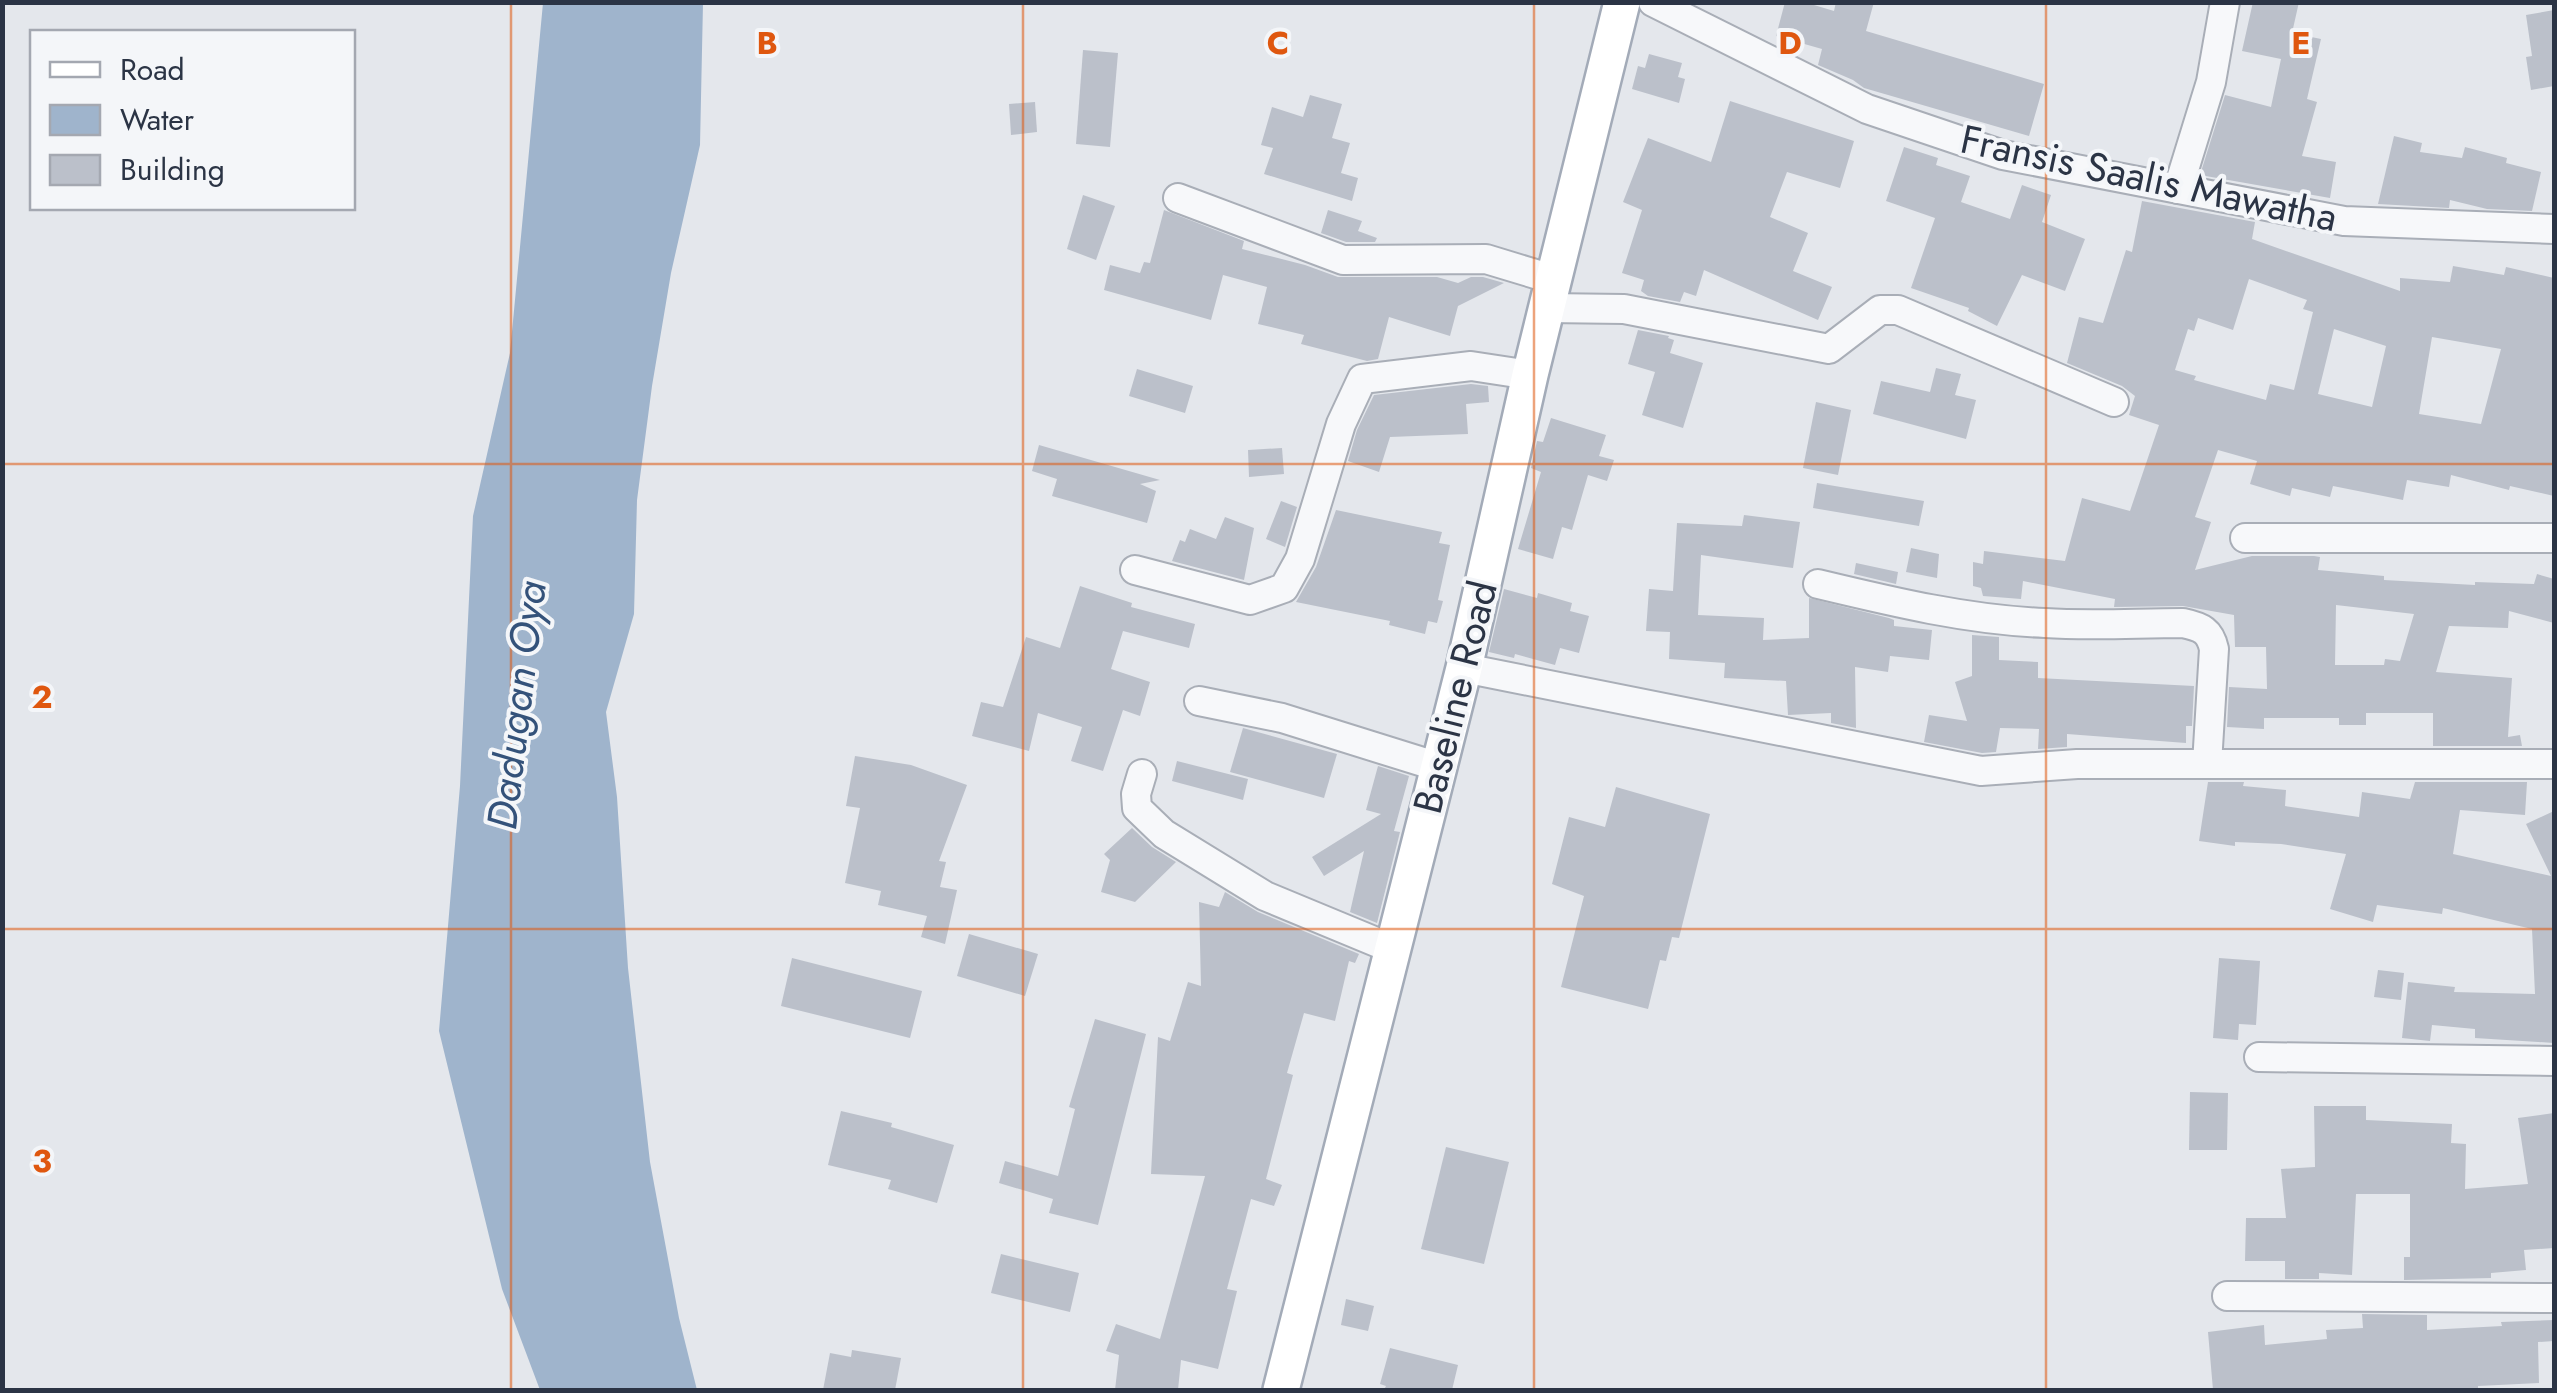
<svg xmlns="http://www.w3.org/2000/svg" width="2557" height="1393" viewBox="0 0 2557 1393" font-family="Jost,sans-serif">
<style>
.water{fill:#9fb4cc}
.building{fill:#bbc0ca;fill-rule:evenodd}
.lines{fill:none;stroke-linecap:round;stroke-linejoin:round}
.minor-casing{stroke:#a9aeb7;stroke-width:32}
.major-casing{stroke:#a3abb8;stroke-width:40}
.minor{stroke:#f7f8fa;stroke-width:28}
.major{stroke:#fff;stroke-width:35}
.grid{fill:none;stroke:#df570f;stroke-width:2.5;stroke-opacity:0.55}
.labels{text-anchor:middle;stroke-width:8;stroke-linejoin:round;paint-order:stroke}
.street-label{font-size:40px;fill:#2b3445;stroke:#f4f6f9}
.water-label{font-size:42px;font-style:italic;fill:#34527a;stroke:#f4f6f9}
.grid-label{font-size:32px;text-anchor:middle;font-weight:bold;fill:#df570f;stroke:#f4f6f9;stroke-width:8;stroke-linejoin:round;paint-order:stroke}
</style>
<rect width="100%" height="100%" fill="#e4e7ec"/>
<!-- water -->
<path class="water" d="M543,3h160l-3,142 -29,128 -19,113 -15,114 -3,114 -28,98 11,85 11,171 22,194 29,156 18,72h-157l-38,-101 -63,-258 21,-245 13,-270 37,-163z"/>
<!-- building -->
<g class="building">
<path d="M1785,2h19l30,9 2,-9h38l-8,29 178,53 -15,52 -165,-48 -11,-8 -35,-15 4,-16 -46,-13z"/>
<path d="M2253,2h46l-7,31 29,6 -14,60 10,3 -15,54 34,6 -6,36 -130,-23 25,-80 46,12 10,-48 -39,-8z"/>
<path d="M2554,10v76l-23,4 -5,-33 6,-1 -6,-41z"/>
<path d="M1083,50l35,3 -8,94 -34,-3z"/>
<path d="M1649,54l33,9 -4,14 7,2 -6,24 -47,-14 6,-23 7,2z"/>
<path d="M1310,95l32,9 -10,34 18,5 -9,30 17,5 -6,23 -88,-27 9,-26 -12,-3 11,-38 31,10z"/>
<path d="M1730,101l124,40 -14,47 -53,-16 -17,45 38,16 -15,38 39,16 -14,33 -114,-50 -8,26 -12,-4 -4,10 -32,-6 -7,-5 3,-11 -22,-7 20,-63 -19,-8 25,-64 63,24z"/>
<path d="M1035,102l2,30 -26,3 -2,-31z"/>
<path d="M2394,136l28,7 -2,9 42,6 3,-11 42,11 -1,5 35,9 -9,39 -45,-2 -37,-9 -1,8 -71,-4z"/>
<path d="M1904,147l34,11 -2,7 34,11 -9,26 49,17 12,-34 29,10 -9,27 43,17 -20,52 -43,-16 -25,51 -29,-15 1,-3 -58,-20 24,-70 -49,-17z"/>
<path d="M1083,195l32,11 -19,54 -29,-11z"/>
<path d="M2142,201l113,21 -3,17 148,52v-13l50,4 3,-16 51,9 2,-8 48,11v218l-44,-10 -1,4 -58,-15 -2,12 -42,-7 -4,20 -70,-14 -3,11 -38,-9 -2,8 -40,-12 7,-23 -39,-11 -23,67 16,5 -16,48 57,-14h62l6,1 -2,13 66,6v4l91,5v-3l59,2 3,-10 17,5v44l-45,-12 -1,17 -59,-2 -13,46 76,6 -4,59 12,-2 2,11h-89v-33h-67v12h-27v-7h-75v11l-37,-2 2,-40 38,2 -1,-42h-31l-1,-32 -51,-9 -69,1 1,-8 -92,-18 -2,18 -38,-3 -2,-8 -8,-2v-24l10,2 1,-13 81,10 17,-63 48,13 29,-86 -30,-10 6,-19 -13,-10 -55,-23 12,-46 24,6 23,-73 6,2zM2249,279l58,21 -4,9 10,3 -19,78 -24,-6 -4,16 -72,-20 2,-4 -21,-6 13,-41 6,2 4,-13 35,12zM2334,329l52,17 -14,61 -54,-13zM2432,337l69,12 -20,75 -62,-10zM2336,605l78,9 -14,47 -15,-2 -1,6h-49z"/>
<path d="M1164,210l80,31 -2,8 63,16 33,12h99l21,6 13,-6h12l21,6 -46,23 -8,30 -61,-19 -11,42 -11,2 -66,-17 3,-9 -46,-11 9,-37 -44,-12 -12,45 -107,-30 6,-25 30,8 4,-11 6,1z"/>
<path d="M1328,210l34,11 -4,10 19,7 -2,4h-29l-25,-9z"/>
<path d="M1638,330l31,6 -1,2 6,2 -4,13 33,10 -20,65 -41,-13 13,-43 -27,-8z"/>
<path d="M1936,368l25,6 -6,21 21,5 -10,39 -93,-25 8,-33 49,11z"/>
<path d="M1137,369l56,17 -8,27 -56,-17z"/>
<path d="M1471,384l17,2 1,16 -23,2 2,30 -78,3 -11,35 -31,-11 9,-31 17,-35z"/>
<path d="M1816,402l35,8 -13,65 -35,-7z"/>
<path d="M1551,418l55,17 -7,21 15,4 -7,21 -19,-6 -16,55 -10,-3 -9,32 -35,-10 23,-77 -10,-4 6,-27 6,1z"/>
<path d="M1039,445l121,35 -20,4 16,7 -9,32 -95,-27 5,-17 -25,-8z"/>
<path d="M1282,448l2,26 -35,3 -1,-27z"/>
<path d="M1817,483l107,18 -5,25 -106,-18z"/>
<path d="M1281,501l16,6 -12,40 -19,-8z"/>
<path d="M1336,510l106,22 -3,11 11,2 -12,55 5,1 -6,22 -9,-2 -3,13 -36,-9 1,-4 -94,-19 20,-35z"/>
<path d="M1744,515l56,7 -7,46 -92,-13 -3,60 66,3 -1,22 46,-2v-40l80,20 5,2v6l38,4 -3,30 -39,-4 -2,16 -33,-5 1,61 -25,-5v-10l-43,2 -2,-34 -62,-3 1,-15 -56,-4 1,-27 -24,-1 3,-42 24,2 4,-68 65,3z"/>
<path d="M1225,517l29,11 -10,52 -72,-19 8,-21 5,2 5,-13 26,10z"/>
<path d="M1911,548l28,6 -2,24 -31,-6z"/>
<path d="M1856,563l42,9 -2,12 -42,-10z"/>
<path d="M1080,586l52,17 -1,4 64,17 -6,24 -66,-17 -12,38 39,13 -10,34 -17,-6 -20,61 -32,-10 11,-34 -44,-14 -9,38 -57,-15 9,-34 22,5 23,-70 34,11z"/>
<path d="M1504,589l33,9 1,-5 34,10 -2,8 19,5 -10,37 -19,-5 -5,17 -40,-11 -1,4 -25,-6z"/>
<path d="M1972,635l27,2v23l39,2v16l156,8 -2,40h-6v17l-119,-9v13l-29,2 1,-20 -39,-1 -4,24 -14,1 -58,-11 5,-27 38,6 -12,-39 17,-6z"/>
<path d="M1243,728l94,26 -13,44 -94,-26z"/>
<path d="M855,756l56,9 56,20 -28,76 7,1 -6,25 17,3 -12,54 -24,-7 6,-21 -49,-11 3,-14 -36,-8 15,-75 -14,-2z"/>
<path d="M1177,761l71,18 -5,21 -71,-19z"/>
<path d="M1378,766l31,10 -15,55 6,1 -23,91 -27,-11 14,-61 -40,25 -12,-19 69,-43 -15,-4z"/>
<path d="M2208,782h36l-1,4 43,4 -1,16 74,11 3,-25 48,7 5,-17h112l-2,33 -65,-5 -7,44 98,22 -25,-52 28,-13v232l-79,-5v-9l-43,-4 -2,16 -28,-3 6,-56 47,5 -1,5 81,2 -3,-65 -89,-21 -1,6 -65,-9 -4,17 -43,-13 16,-55 -65,-10 -46,-2v4l-36,-5z"/>
<path d="M1616,787l94,27 -31,124 -7,-1 -6,24 -6,-1 -12,49 -87,-22 23,-91 -32,-12 17,-67 36,10z"/>
<path d="M1132,828l20,19 24,15 -41,40 -34,-10 9,-32 -6,-6z"/>
<path d="M1225,892l33,20 101,42 -4,9 -6,-2 -14,60 -31,-8 -17,60 6,2 -27,104 16,6 -8,21 -23,-7 -24,90 10,2 -19,78 -37,-9 -3,30h-63l4,-35 -13,-4 10,-27 44,15 45,-163 -54,-2 7,-137 12,4 18,-59 13,4 -2,-84 20,5z"/>
<path d="M969,934l69,20 -13,42 -68,-20z"/>
<path d="M792,958l130,33 -12,47 -129,-32z"/>
<path d="M2219,958l41,3 -4,64 -17,-1 -1,16 -25,-2z"/>
<path d="M2378,970l26,3 -3,27 -27,-3z"/>
<path d="M1095,1019l51,15 -48,191 -49,-12 4,-14 -54,-16 6,-22 53,15 17,-67 -6,-2z"/>
<path d="M2190,1092l38,1 -1,57h-38z"/>
<path d="M2314,1106h52v14l86,4 -1,19 15,1 -1,45 63,-5 -10,-66 36,-5v135l-30,2 2,20 -35,3v5l-87,2v-23h6v-63h-54l-4,81 -33,-2v6h-34v-18h-40l1,-43h40l-5,-49 34,-2z"/>
<path d="M841,1111l51,12 -1,4 63,18 -17,58 -49,-14 3,-9 -63,-15z"/>
<path d="M1446,1147l63,15 -25,102 -63,-15z"/>
<path d="M1001,1254l78,19 -9,39 -79,-19z"/>
<path d="M1346,1299l28,7 -6,25 -27,-6z"/>
<path d="M2362,1314l65,1v15l75,-4 -1,-4 53,-2v21l-16,1 1,41 -61,3v4h-265l-5,-58 56,-7 1,20 62,-6 -1,-9 37,-2z"/>
<path d="M1390,1348l68,17 -6,25h-68l2,-4 -6,-2z"/>
<path d="M852,1350l49,8 -6,32h-72l7,-37 21,4z"/>
</g>
<g class="lines">
<!-- minor casing -->
<g class="minor-casing">
<g id="minor">
<path d="M1653,2l214,107 136,46 341,66 210,8"/>
<path d="M2178,189l33,-107 14,-80"/>
<path d="M1178,198l165,62 143,-1 66,20"/>
<path d="M1547,308l77,1 205,40 51,-39h18l216,92"/>
<path d="M2245,538h309"/>
<path d="M1135,570l115,30 34,-12 16,-29 41,-135 21,-45 109,-13 59,9"/>
<path d="M1818,584c75,18 150,36 227,39 46,3 92,0 138,0 19,4 27,8 31,26l-7,115"/>
<path d="M1464,668l517,103 96,-7h477"/>
<path d="M1199,701l83,17 157,49"/>
<path d="M1142,774l-6,20 1,14 27,26 101,62 128,53"/>
<path d="M2259,1057l295,4"/>
<path d="M2227,1296l327,2"/>
</g>
</g>
<!-- major casing -->
<g class="major-casing">
<path id="major" d="M1281,1390l183,-722 66,-293 92,-373"/>
</g>
<!-- minor -->
<use href="#minor" class="minor"/>
<!-- major -->
<use href="#major" class="major"/>
</g>
<!-- grid -->
<path class="grid" d="M511,2v1388M1023,2v1388M1534,2v1388M2046,2v1388M2,464h2552M2,929h2552"/>
<g class="labels">
<!-- street labels -->
<g class="street-label">
<text transform="translate(2149 178) rotate(12)" y="14">Fransis Saalis Mawatha</text>
<text transform="translate(1455 697) rotate(-76)" y="14">Baseline Road</text>
</g>
<!-- water labels -->
<g class="water-label">
<text transform="translate(516 705) rotate(-83)" y="15">Dadugan Oya</text>
</g>
</g>
<g class="grid-label">
<text x="767" y="54">B</text>
<text x="1278" y="54">C</text>
<text x="1790" y="54">D</text>
<text x="2301" y="54">E</text>
<text x="42" y="708">2</text>
<text x="42" y="1172">3</text>
</g>
<!-- border -->
<rect width="2557" height="1393" fill="none" stroke="#2b3445" stroke-width="10"/>
<!-- legend -->
<rect x="30" y="30" width="325" height="180" fill="#f4f6f9" stroke="#a4a8b1" stroke-width="2.5"/>
<rect x="50" y="62" width="50" height="15" fill="#ffffff" stroke="#a4a8b1" stroke-width="2.5"/>
<text x="120" y="80" font-size="30" fill="#2b3445">Road</text>
<rect x="50" y="105" width="50" height="30" fill="#9fb4cc" stroke="#a4a8b1" stroke-width="2.5"/>
<text x="120" y="130" font-size="30" fill="#2b3445">Water</text>
<rect x="50" y="155" width="50" height="30" fill="#bbc0ca" stroke="#a4a8b1" stroke-width="2.5"/>
<text x="120" y="180" font-size="30" fill="#2b3445">Building</text>
</svg>
